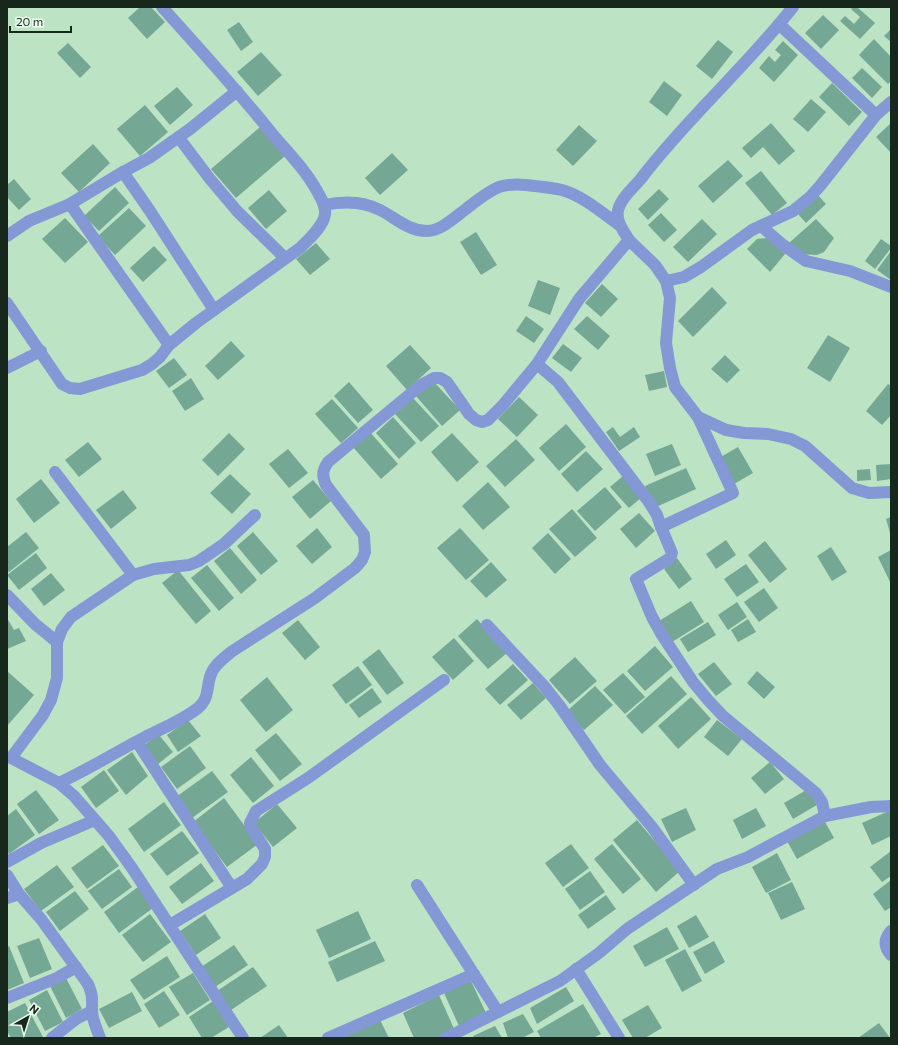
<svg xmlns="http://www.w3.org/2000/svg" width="898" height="1045" viewBox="0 0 898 1045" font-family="Commissioner,sans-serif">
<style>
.building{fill:#75a795}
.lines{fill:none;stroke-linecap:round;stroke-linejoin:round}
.minor{stroke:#8498d6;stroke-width:12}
</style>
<rect width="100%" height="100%" fill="#bce3c3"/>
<!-- building -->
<g class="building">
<path d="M140,7h11l14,15 -18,17 -19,-21z"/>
<path d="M853,7h4l18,16 -15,16 -20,-18 5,-5 9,8 6,-7 -9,-8z"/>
<path d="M823,15l16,15 -18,19 -16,-16z"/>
<path d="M239,22l14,20 -12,9 -14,-21z"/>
<path d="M891,29v13l-7,-6z"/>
<path d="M874,39l17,18v24l-3,3 -29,-29z"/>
<path d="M718,40l15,12 -21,27 -16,-13z"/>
<path d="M783,41l15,14 -24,27 -15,-14 10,-12 6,6 6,-7 -6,-5z"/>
<path d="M68,43l23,24 -11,11 -23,-25z"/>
<path d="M261,52l21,23 -24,21 -21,-24z"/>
<path d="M862,68l20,19 -10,11 -20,-20z"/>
<path d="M664,81l18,14 -15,21 -18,-14z"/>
<path d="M832,83l30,29 -13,14 -30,-29z"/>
<path d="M177,87l16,18 -23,20 -16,-19z"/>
<path d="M811,99l15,13 -18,20 -15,-13z"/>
<path d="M145,105l23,27 -28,24 -23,-27z"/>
<path d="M771,123l24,28 -16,14 -16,-18 -12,11 -9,-10z"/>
<path d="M891,123v30l-15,-16z"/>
<path d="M579,125l18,16 -24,25 -17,-16z"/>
<path d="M260,127l25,29 -49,42 -25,-29z"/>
<path d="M93,144l17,19 -31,29 -18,-19z"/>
<path d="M392,153l16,17 -28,25 -15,-17z"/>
<path d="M728,160l15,16 -30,27 -15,-17z"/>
<path d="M761,171l26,32 -15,12 -27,-32z"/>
<path d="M14,179l17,20 -12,11 -12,-13v-12z"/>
<path d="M115,187l14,16 -30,28 -15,-15z"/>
<path d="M659,189l10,10 -21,21 -10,-11z"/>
<path d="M269,190l18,21 -21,18 -18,-21z"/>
<path d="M817,194l9,10 -20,19 -9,-10z"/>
<path d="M129,208l17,18 -31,29 -17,-19z"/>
<path d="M661,213l16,17 -13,12 -16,-17z"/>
<path d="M65,218l23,24 -23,21 -23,-24z"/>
<path d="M702,219l15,15 -29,28 -15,-15z"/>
<path d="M816,219l18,19 -10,14 -7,3 -18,-1 -10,-11z"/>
<path d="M476,232l21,33 -16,10 -21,-33z"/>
<path d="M768,238l17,16 -15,18 -23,-23 10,-10z"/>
<path d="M881,239l10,7v2l-16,21 -10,-8z"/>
<path d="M316,243l14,16 -20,16 -14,-16z"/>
<path d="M154,246l13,14 -24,22 -13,-14z"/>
<path d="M891,251v29l-14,-10z"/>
<path d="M538,280l22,8 -10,27 -22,-9z"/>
<path d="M602,284l16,15 -17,18 -16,-14z"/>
<path d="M712,287l15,16 -34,34 -15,-16z"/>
<path d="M526,316l18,13 -10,14 -18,-12z"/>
<path d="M587,316l23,20 -12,14 -24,-21z"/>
<path d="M828,335l22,13 -20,34 -23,-14z"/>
<path d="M231,341l14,15 -27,24 -13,-14z"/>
<path d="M563,344l19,14 -11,14 -19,-14z"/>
<path d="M410,345l21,23 -24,22 -21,-24z"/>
<path d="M725,355l15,15 -13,13 -16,-14z"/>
<path d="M174,358l13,17 -18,13 -13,-17z"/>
<path d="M664,371l3,16 -18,4 -4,-16z"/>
<path d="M191,378l13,21 -19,12 -13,-20z"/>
<path d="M433,381l27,29 -18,16 -26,-30z"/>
<path d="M349,382l24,28 -15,13 -24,-27z"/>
<path d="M888,384l3,2v29l-9,10 -16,-14z"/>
<path d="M519,397l19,18 -21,22 -19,-18z"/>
<path d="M413,398l26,28 -18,16 -26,-28z"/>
<path d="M332,399l26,29 -17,15 -26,-29z"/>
<path d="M393,417l23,26 -17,16 -23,-26z"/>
<path d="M566,424l20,23 -27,24 -20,-23z"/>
<path d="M613,427l7,10 14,-10 6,10 -21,14 -13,-19z"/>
<path d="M369,431l29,33 -17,15 -29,-33z"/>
<path d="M229,433l16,16 -27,27 -16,-16z"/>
<path d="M452,433l27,29 -22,20 -26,-30z"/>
<path d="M516,439l19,21 -30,27 -19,-21z"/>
<path d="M88,442l14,17 -23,18 -14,-17z"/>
<path d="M672,444l9,21 -26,11 -9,-22z"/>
<path d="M738,447l15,26 -19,11 -15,-26z"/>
<path d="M288,449l20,24 -19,15 -20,-24z"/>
<path d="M586,451l17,18 -26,23 -16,-18z"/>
<path d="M891,464v15l-14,2 -1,-16z"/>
<path d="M686,468l10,21 -42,19 -9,-22z"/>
<path d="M870,469l1,11 -14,1v-11z"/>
<path d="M230,474l21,20 -19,20 -22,-21z"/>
<path d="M623,476l19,21 -13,11 -19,-21z"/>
<path d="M41,479l19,24 -26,20 -18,-24z"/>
<path d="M313,480l18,21 -21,18 -18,-22z"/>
<path d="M488,482l22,25 -27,23 -21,-24z"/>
<path d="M605,487l17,20 -27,24 -18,-20z"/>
<path d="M123,490l14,18 -26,21 -15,-19z"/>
<path d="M572,509l25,29 -22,19 -26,-28z"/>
<path d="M639,513l16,18 -19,17 -16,-19z"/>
<path d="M891,517v19l-5,-17z"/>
<path d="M317,528l15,19 -20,17 -16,-18z"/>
<path d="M460,528l29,32 -23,20 -29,-32z"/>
<path d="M26,532l13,16 -30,24 -2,-2v-23z"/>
<path d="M253,532l25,29 -17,14 -24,-29z"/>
<path d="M548,533l23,26 -16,15 -23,-26z"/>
<path d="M726,540l10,15 -20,14 -10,-15z"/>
<path d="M765,541l22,28 -17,14 -22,-28z"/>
<path d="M831,547l16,25 -15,9 -15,-25z"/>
<path d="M230,548l27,32 -16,14 -27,-33z"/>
<path d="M891,550v31l-1,1 -12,-25z"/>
<path d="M36,553l11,15 -28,22 -12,-15z"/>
<path d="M677,558l15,21 -13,10 -15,-20z"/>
<path d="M491,562l16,18 -21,18 -16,-17z"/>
<path d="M746,564l13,18 -22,15 -13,-18z"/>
<path d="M207,565l27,33 -15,13 -28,-33z"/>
<path d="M178,570l33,41 -15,13 -34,-41z"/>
<path d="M51,573l14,17 -21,16 -13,-17z"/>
<path d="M764,588l14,20 -19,14 -15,-20z"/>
<path d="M691,601l13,21 -32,20 -13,-21z"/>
<path d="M737,602l10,15 -19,13 -10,-15z"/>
<path d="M7,618l7,12 5,-2 7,13 -19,8z"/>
<path d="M477,619l30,34 -19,16 -30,-33z"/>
<path d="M748,619l8,13 -18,10 -7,-12z"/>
<path d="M298,620l22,27 -15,13 -23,-27z"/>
<path d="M708,622l8,13 -28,17 -8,-13z"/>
<path d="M454,638l20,23 -21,19 -21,-23z"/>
<path d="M655,646l18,21 -28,24 -18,-20z"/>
<path d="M379,649l25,34 -17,12 -25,-33z"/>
<path d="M575,657l22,24 -27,23 -21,-24z"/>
<path d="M714,662l18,22 -16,12 -18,-22z"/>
<path d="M513,664l15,16 -28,25 -15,-16z"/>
<path d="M358,666l14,19 -26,19 -14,-19z"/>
<path d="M7,671l27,24 -27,31z"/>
<path d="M757,671l18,16 -11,12 -17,-16z"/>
<path d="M623,673l22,24 -20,17 -22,-24z"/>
<path d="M671,676l16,18 -45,40 -16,-18z"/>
<path d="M267,677l26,33 -27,22 -26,-32z"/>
<path d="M533,683l13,15 -25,22 -14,-15z"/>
<path d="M595,686l18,19 -29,25 -17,-19z"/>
<path d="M372,688l10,14 -23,16 -10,-13z"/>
<path d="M691,697l20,22 -33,30 -20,-23z"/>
<path d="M188,720l13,16 -23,16 -11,-17z"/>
<path d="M717,720l25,19 -14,17 -24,-19z"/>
<path d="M276,733l26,31 -22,17 -25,-31z"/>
<path d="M159,735l14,17 -16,13 -13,-20z"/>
<path d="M190,746l16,22 -29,21 -16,-22z"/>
<path d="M132,752l16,24 -22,19 -19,-25z"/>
<path d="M251,757l23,29 -21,17 -23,-28z"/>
<path d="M770,762l14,17 -19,15 -14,-16z"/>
<path d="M104,770l15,21 -23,17 -15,-21z"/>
<path d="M212,771l16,21 -36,26 -16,-21z"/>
<path d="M808,789l9,16 -24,14 -9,-16z"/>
<path d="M36,790l23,30 -20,14 -22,-30z"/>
<path d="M224,798l34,46 -31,23 -34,-45z"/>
<path d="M164,802l17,23 -37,27 -16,-23z"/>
<path d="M277,804l20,24 -24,19 -19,-24z"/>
<path d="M686,808l10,22 -24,12 -11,-23z"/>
<path d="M756,808l10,18 -24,13 -9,-19z"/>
<path d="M16,809l19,26 -26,19 -2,-3v-35z"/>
<path d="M891,810v26l-19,9 -10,-22z"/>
<path d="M637,820l43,51 -24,21 -43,-52z"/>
<path d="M824,820l10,18 -37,21 -10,-18z"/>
<path d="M182,831l17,22 -32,23 -17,-22z"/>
<path d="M571,844l18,24 -26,19 -18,-24z"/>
<path d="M612,844l29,35 -18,15 -29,-35z"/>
<path d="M103,845l16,21 -32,23 -16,-21z"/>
<path d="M891,851v25l-9,6 -12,-15z"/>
<path d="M777,853l14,27 -25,13 -14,-26z"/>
<path d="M201,863l13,18 -32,23 -13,-17z"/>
<path d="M57,865l17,22 -33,24 -17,-22z"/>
<path d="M119,869l13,18 -30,22 -14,-18z"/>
<path d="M590,871l15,21 -25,18 -15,-21z"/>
<path d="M891,880v27l-6,4 -12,-17z"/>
<path d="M792,882l13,27 -24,11 -13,-27z"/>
<path d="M138,887l15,21 -34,25 -15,-21z"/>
<path d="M75,891l14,18 -29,22 -14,-19z"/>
<path d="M606,895l10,14 -28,20 -10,-14z"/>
<path d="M358,911l13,28 -42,19 -13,-28z"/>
<path d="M150,914l21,28 -28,20 -21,-27z"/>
<path d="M205,914l16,24 -25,17 -16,-24z"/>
<path d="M696,915l13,22 -20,11 -12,-22z"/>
<path d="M667,927l12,22 -34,18 -12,-21z"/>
<path d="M39,938l13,31 -22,9 -13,-32z"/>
<path d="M375,941l10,20 -48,21 -9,-20z"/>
<path d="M714,941l11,21 -20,12 -12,-22z"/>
<path d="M234,945l14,20 -33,22 -14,-20z"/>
<path d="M9,946l15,37 -17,7v-43z"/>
<path d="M685,949l17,32 -20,11 -17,-32z"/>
<path d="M167,956l13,21 -36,23 -14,-20z"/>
<path d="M253,967l14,19 -36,24 -14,-19z"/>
<path d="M193,973l17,27 -23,15 -18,-28z"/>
<path d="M66,978l16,31 -16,9 -16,-32z"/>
<path d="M471,981l15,32 -27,13 -15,-33z"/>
<path d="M566,987l8,14 -37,23 -7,-16z"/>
<path d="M47,990l16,32 -18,9 -16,-31z"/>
<path d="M164,991l16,24 -21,13 -15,-24z"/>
<path d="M132,992l10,19 -33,17 -10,-19z"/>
<path d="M439,995l16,36 -17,7h-24l-11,-25z"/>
<path d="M213,1001l16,26 -18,11h-9l-13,-21z"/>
<path d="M25,1003l18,34 -2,1h-30l-4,-7v-19z"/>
<path d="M583,1004l18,30 -8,4h-52l-4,-7z"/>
<path d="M648,1005l14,23 -17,10h-12l-11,-18z"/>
<path d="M523,1014l11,18 -12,6h-14l-5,-15z"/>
<path d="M380,1020l9,18h-49z"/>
<path d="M879,1023l11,15h-32z"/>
<path d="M279,1025l9,13h-28z"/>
<path d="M495,1026l7,12h-28l-1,-2z"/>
</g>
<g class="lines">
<!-- minor -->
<g class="minor">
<path d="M780,25l96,90"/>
<path d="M179,138l31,41 27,32 48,47"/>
<path d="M123,172l27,39 64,99"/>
<path d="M70,204l99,141"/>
<path d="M324,205c19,-4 39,-4 56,5 16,8 28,21 47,21 14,0 28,-14 39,-22 10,-8 21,-17 33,-22 12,-4 24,-3 36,-1 9,1 18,2 27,4 21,6 39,22 57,35"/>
<path d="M761,226l22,19 23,16 44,10 41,16"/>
<path d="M7,236l22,-15 41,-17 53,-32 26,-14 41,-29 47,-38"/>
<path d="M629,240l26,25 11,16 4,17 -4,45 4,25 5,19 23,30 28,13 18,3 24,1 23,5 14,7 47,42 17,5 22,-1"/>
<path d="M666,281l18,-4 17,-10 51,-37 41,-19 16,-13 11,-12 56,-71 15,-13"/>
<path d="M7,303l55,81 8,4 10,1 62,-19 10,-6 8,-7 9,-12 27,-22 104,-75c8,-8 24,-22 25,-34 1,-8 -4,-16 -8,-23 -11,-20 -28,-38 -43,-55 -36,-45 -74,-87 -112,-129"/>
<path d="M537,364l21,18 91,120 8,13 4,12 72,-34 -35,-76"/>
<path d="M7,368l34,-17"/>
<path d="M55,472l78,103"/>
<path d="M661,527l11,26 -2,5 -34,21 16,38 10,18 31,47 15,18 15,16 93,77 6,9 3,14"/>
<path d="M7,595l28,29 22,18"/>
<path d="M487,625l57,61 15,19 41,60 52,62 42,58"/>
<path d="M137,742l95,146"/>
<path d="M59,783c30,-14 57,-31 86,-46 18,-9 38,-17 53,-29 12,-10 8,-21 13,-34 3,-9 12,-15 20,-22l84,-54 40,-30 7,-8 3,-8 -1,-17 -38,-50c-4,-10 -4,-14 2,-23l93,-77 13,-7h6l7,4 22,32 7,6 6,2 6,-2 15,-15 34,-41 42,-65 50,-59c-6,-10 -15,-21 -10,-33 4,-12 17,-21 24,-31 46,-60 103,-109 150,-169"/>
<path d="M7,862l34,-19 54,-23"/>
<path d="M7,875l12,19 22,25 47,65c5,12 4,14 4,26 0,9 5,20 8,28"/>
<path d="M417,885l81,127"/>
<path d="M7,898l12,-4"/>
<path d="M170,925l77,-46 15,-15 3,-7v-8l-14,-22 -1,-4 6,-12 52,-33 136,-98"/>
<path d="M891,931c-7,8 -7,16 0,24"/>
<path d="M576,969l43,69"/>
<path d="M7,998l50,-20 19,-11"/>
<path d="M52,1038l24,-19 16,-8"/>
<path d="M243,1038l-111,-170 -23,-32 -35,-40 -15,-13 -48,-25 32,-43 8,-15 6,-22v-36l5,-13 9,-12 62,-42 21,-6 35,-4 10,-4 25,-17 31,-29"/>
<path d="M328,1038l146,-64"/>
<path d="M446,1038l114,-57 39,-28 28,-24 90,-60 31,-12 77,-41 46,-9 20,-1"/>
</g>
</g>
<!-- border -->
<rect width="898" height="1045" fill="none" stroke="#18271b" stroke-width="16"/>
<!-- north arrow -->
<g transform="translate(28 1017) rotate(39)" stroke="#ebffee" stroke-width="3" paint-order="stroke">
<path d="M0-3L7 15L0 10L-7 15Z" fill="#18271b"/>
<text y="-6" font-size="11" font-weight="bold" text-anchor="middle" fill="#18271b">N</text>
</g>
<!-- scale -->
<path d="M10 26v6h61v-6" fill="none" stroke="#18271b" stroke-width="2"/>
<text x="16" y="26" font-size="12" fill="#18271b" stroke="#ebffee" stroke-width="3" paint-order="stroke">20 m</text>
</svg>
